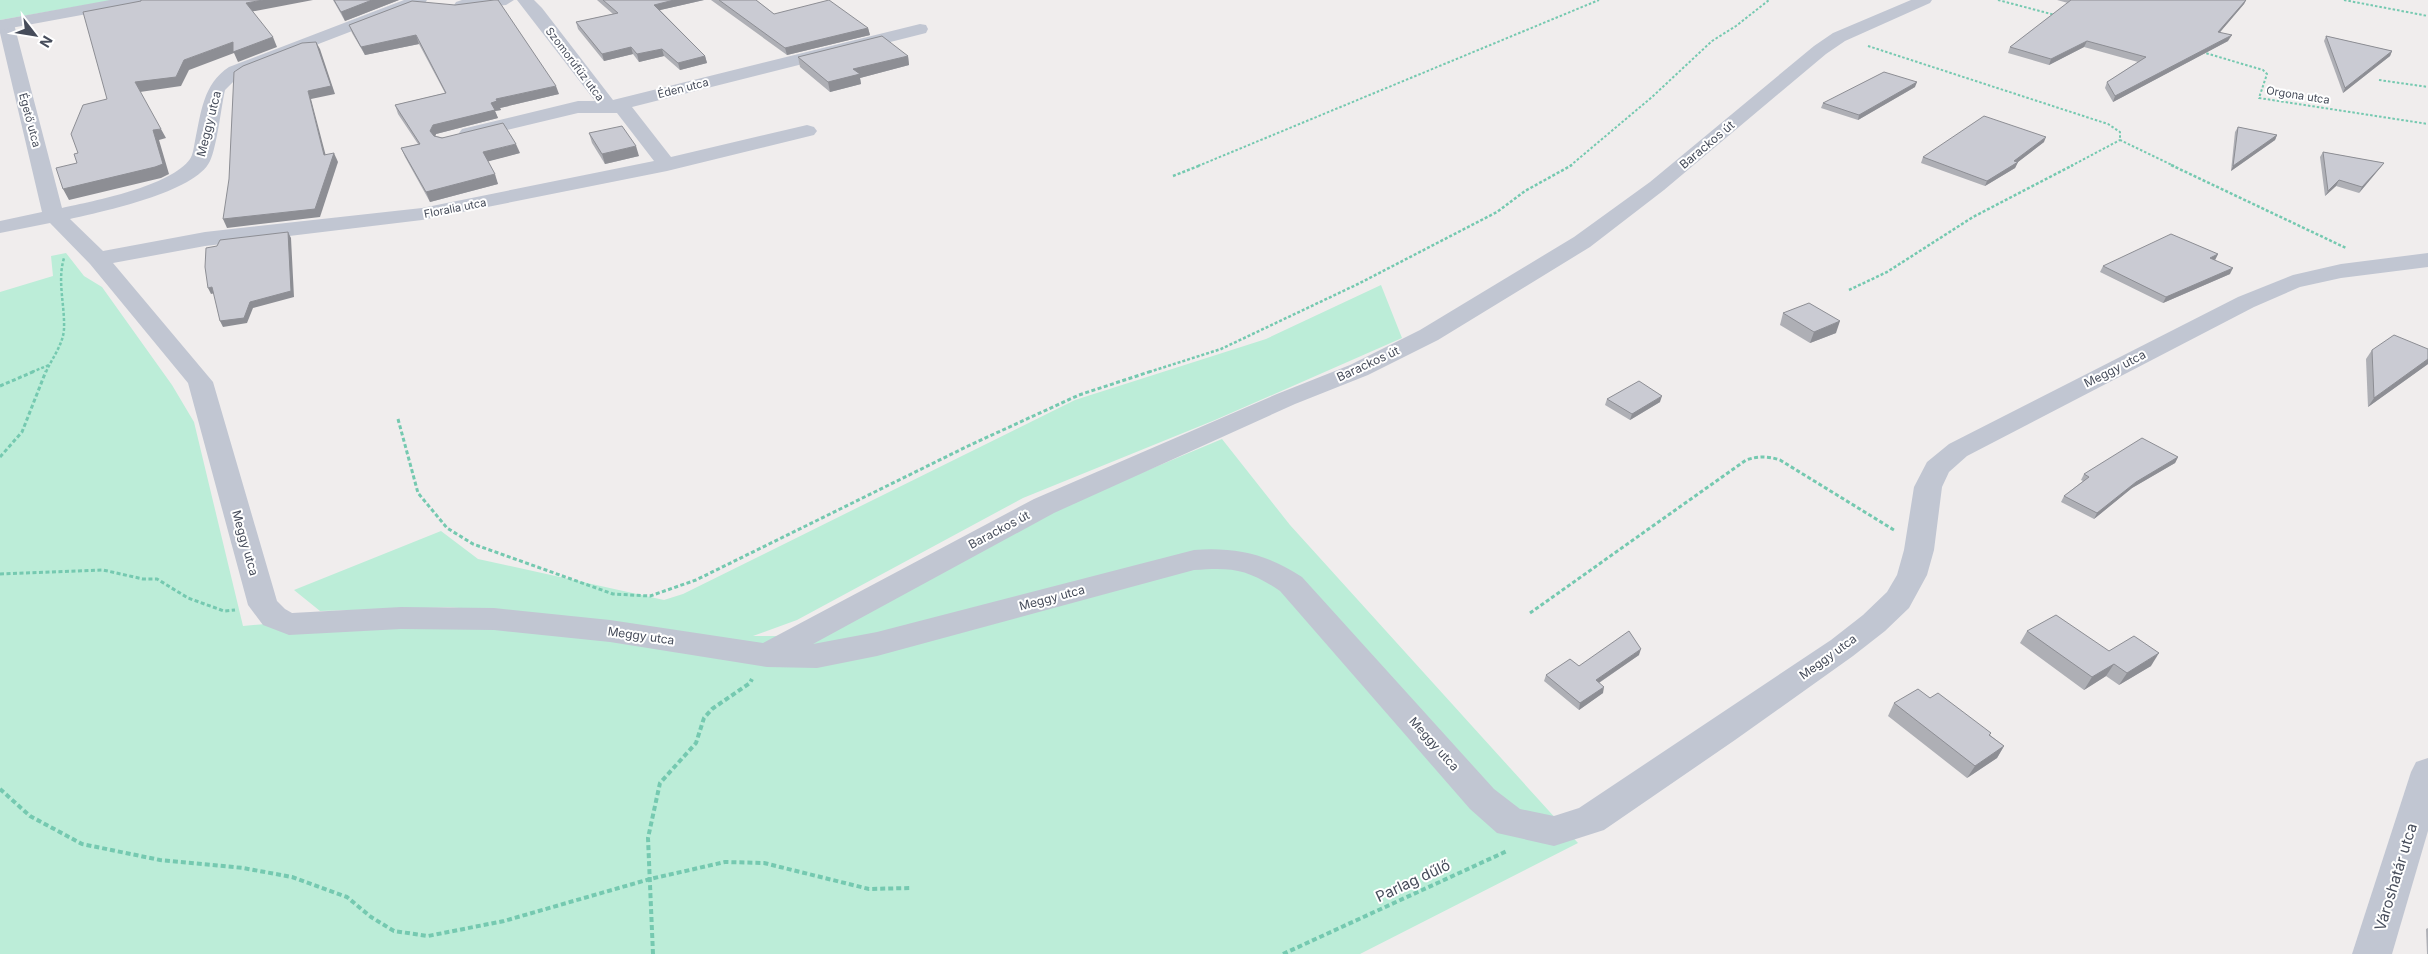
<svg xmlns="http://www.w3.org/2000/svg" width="2428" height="954" viewBox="0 0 2428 954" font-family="Inter,sans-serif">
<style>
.green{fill:#bcedd8}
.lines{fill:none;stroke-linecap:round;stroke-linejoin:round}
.path-far3{stroke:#75c9b0;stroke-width:2;stroke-dasharray:2.5 2;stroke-linecap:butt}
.path-far2{stroke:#75c9b0;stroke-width:2.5;stroke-dasharray:3 2;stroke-linecap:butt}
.path-far1{stroke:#75c9b0;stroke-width:3;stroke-dasharray:4 2.5;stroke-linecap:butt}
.path{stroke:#75c9b0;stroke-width:4;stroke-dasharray:5 3;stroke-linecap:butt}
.minor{fill:#c1c6d2;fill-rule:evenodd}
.tertiary{fill:#c1c6d2;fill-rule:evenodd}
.wall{fill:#aeafb5}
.shaded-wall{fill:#8d8e94}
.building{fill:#cacbd3;stroke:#8d8e94}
.labels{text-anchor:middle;stroke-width:4;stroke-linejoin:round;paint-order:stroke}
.far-street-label{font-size:11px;fill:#464c5a;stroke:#fff}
.street-label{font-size:12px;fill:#464c5a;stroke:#fff}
.near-street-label{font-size:15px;fill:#464c5a;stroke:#fff}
</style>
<rect width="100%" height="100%" fill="#f0eded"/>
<!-- green -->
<g class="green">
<path d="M0,0h114l-114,20z"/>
<path d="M66,253l18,23 18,11 70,98 22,37 49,204 216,-19 -139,4 -26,-21 147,-59 37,28 186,41 19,-6 392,-194 191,-61 115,-54 21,53 -187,82 -192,78 -226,122 -44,16h75l-7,-5 239,-124 162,-68 68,86 288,318 -218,111h-1360v-662l53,-16 -2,-20z"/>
</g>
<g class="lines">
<!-- path-far3 -->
<g class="path-far3">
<path d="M1998,0l57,15"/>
<path d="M2344,0l84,16"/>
<path d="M1868,46l240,78 12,8v8l54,26"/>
<path d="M2202,52l61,18 4,4 -8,24 169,26"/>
<path d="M2379,80l49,7"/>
<path d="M1198,166l401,-166"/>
<path d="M1570,166l82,-69 60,-56 24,-15 33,-26"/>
<path d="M2071,166l49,-26"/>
</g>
<!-- path-far2 -->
<g class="path-far2">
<path d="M2171,165l175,83"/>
<path d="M1173,176l28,-11"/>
<path d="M1849,290l38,-18 86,-55 100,-52"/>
<path d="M32,372l17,-7"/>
<path d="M46,372c6,-14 17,-27 18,-43 1,-24 -7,-48 0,-71"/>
<path d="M1149,372l72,-23 137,-65 139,-72 28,-21 47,-26"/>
</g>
<!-- path-far1 -->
<g class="path-far1">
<path d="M0,386l35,-15"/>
<path d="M398,419l20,74 29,35 26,16 140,50 37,2 46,-16 272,-134 111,-51 73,-24"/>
<path d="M0,457l22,-25 24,-61"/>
<path d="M0,574l103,-4 40,9h14l31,19 36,13 11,-1"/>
<path d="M1530,613l216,-153c12,-4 22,-4 34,0l114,70"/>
</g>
<!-- path -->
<g class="path">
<path d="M0,789l30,27 52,28 78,16 83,8 49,9 55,20 24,20 23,14 34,5 76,-15 146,-42 75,-17 39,1 105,26 43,-1"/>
<path d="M653,954l-5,-116 12,-55 36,-40 8,-25 8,-9 38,-26 2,-4"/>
<path d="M1283,954l224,-103"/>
</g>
<!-- minor -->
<g class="minor">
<path d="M404,0h23l-2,3 -169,65 -19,10 -12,12c-4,18 -8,56 -15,71 -14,31 -109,51 -140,58l33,32 102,-19 217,-24 232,-47 -37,-48h-39l-109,26 -7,-2 -3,-4 3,-4 116,-28h17l-78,-101h17l8,8 71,92 307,-76 6,1 2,4 -2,4 -294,74 39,50 136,-32 7,2 3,4 -3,4 -147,36 -245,49 -217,26 -92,17 100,119 64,219 8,8 7,4 109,-6 93,1 116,12 153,23 271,-144 243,-105 73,-29 70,-35 154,-93 76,-55 164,-136 19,-13 78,-33h21l-2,3 -85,38 -19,13 -162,136 -74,57 -152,93 -70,35 -73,29 -241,109 -241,131 64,-12 317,-82c41,-3 73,4 108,27l192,212 26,20 34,7 25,-8 252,-168 32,-25 24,-23 10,-17 7,-25 10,-63 13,-25 22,-18 289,-147 55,-22 48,-11 87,-11v14l-87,11 -41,9 -46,20 -287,149 -18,16 -7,15 -8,63 -7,25 -18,33 -24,23 -32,25 -118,84 -131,90 -50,16 -57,-13 -27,-24 -190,-218c-33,-22 -47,-24 -86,-21l-317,86 -60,12 -50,-1 -157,-25 -116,-12 -93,-1 -112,6 -26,-10 -15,-20 -60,-222 -98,-119 -40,-41 -50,10v-12l42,-9 -42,-179v-12l12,-1 2,4 48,184c32,-7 109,-22 128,-49 3,-4 4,-13 5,-18 6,-28 8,-57 34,-74z"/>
<path d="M462,0h52l-8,5 -44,5 -6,-2 -2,-3 2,-3z"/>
<path d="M2428,758v73l-36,123h-40l59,-182 5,-10z"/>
</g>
<!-- tertiary -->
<path class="tertiary" d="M110,0h34l-8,5 -136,25v-10z"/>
</g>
<!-- wall -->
<g class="wall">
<path d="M333,0h66l-54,21z"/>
<path d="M597,0h107l-44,10 45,46 2,7 -27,7 -16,-14 -25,6 -6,-8 -29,7 -26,-32 -2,-7 37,-8z"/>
<path d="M711,0h45l18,14 94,14 2,7 -83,20z"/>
<path d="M2057,0h189l-2,4 -24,28 8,9 -115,61 -8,-14 2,-6 31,-20 -54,-15 -35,18 -41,-12 2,-6 58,-44z"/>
<path d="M412,1l147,93 -59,14 1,2 -6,1 3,7 -62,16 -1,2 85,17 -32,8 10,23 -68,18 -25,-45 -4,-9 17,-4 -20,-30 -3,-9 50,-12 -26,-49 -54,11 -13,-22 -3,-8z"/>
<path d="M2326,36l66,15 -2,5 -47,37 -19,-52z"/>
<path d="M908,56l1,9 -49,13 1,6 -31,8 -30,-25 -2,-10z"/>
<path d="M1915,87l-57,33 -37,-12 2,-5z"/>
<path d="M2238,127l39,8 -2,5 -44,31 4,-39z"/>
<path d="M589,133l50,23 -34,8 -13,-21z"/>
<path d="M2044,142l-26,20 -3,6 -30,18 -64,-23 2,-6z"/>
<path d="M2323,152l61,11 -4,5 -21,25 -23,-7 -11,10 -5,-39z"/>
<path d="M2218,254l-3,6 15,14 -67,29 -63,-31 3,-6z"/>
<path d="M1783,313l53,20 -26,10 -30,-18z"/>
<path d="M2428,349v15l-60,43 -2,-48 6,-9z"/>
<path d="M1607,399l53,3 -30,18 -25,-15z"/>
<path d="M2178,457l-3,6 -43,25 -38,31 -33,-17 3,-6 19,-15 -2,-1 3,-6z"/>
<path d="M2027,631l82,20 42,15 -32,19 -13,-9 -22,14 -64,-47z"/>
<path d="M1639,655l-40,28 4,10 -24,17 -35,-29 2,-6 33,-9z"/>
<path d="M1930,698l61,35 -1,2 14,11 -7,12 -30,20 -79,-62 6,-13z"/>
<path d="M2428,928v26h-1l-1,-25z"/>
</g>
<!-- shaded-wall -->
<g class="shaded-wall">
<path d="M263,0h50l-63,12 -4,-9z"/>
<path d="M372,0h27l-54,21 -4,-9z"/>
<path d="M674,0h30l-48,11 -2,-6z"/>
<path d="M2246,0l-2,4 -29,34 3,-6z"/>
<path d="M868,28l2,7 -83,20 -2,-7z"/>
<path d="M416,35l3,9 -54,11 -4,-8z"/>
<path d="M2232,35l-4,6 -115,61 2,-6z"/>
<path d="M273,37l4,10 -39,15 -4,-9 -45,17 -8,16 -41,6 -5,-10 49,-22 49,-18z"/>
<path d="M2087,41l-3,6 -35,18 2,-6z"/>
<path d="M316,42l4,7 15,45 -24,5 17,65 -4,-9 -16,-64z"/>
<path d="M631,47l2,7 -29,7 -2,-7z"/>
<path d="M662,49l2,7 -25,6 -2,-8z"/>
<path d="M2392,51l-2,5 -47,37 2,-5z"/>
<path d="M705,56l2,7 -27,7 -2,-7z"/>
<path d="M908,56l1,9 -49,13 1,6 -31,8 -2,-10 25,-13z"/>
<path d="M1917,82l-2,5 -57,33 1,-5z"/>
<path d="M556,86l3,8 -59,14 1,2 -6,1 3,7 -62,16 -2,6 -4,-9 3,-6 58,-22 5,-4z"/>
<path d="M161,129l5,9 -7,2 10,34 -8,4 -92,22 -6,-11 90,-59z"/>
<path d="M2277,135l-2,5 -44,31 2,-5z"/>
<path d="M2046,137l-2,5 -26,20 -3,6 -30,18 2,-5z"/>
<path d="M516,144l4,9 -34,9 -3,-10z"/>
<path d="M636,146l3,10 -34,8 -3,-10z"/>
<path d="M334,153l4,9 -18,55 -93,11 -4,-9z"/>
<path d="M2384,163l-4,5 -21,25 3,-6z"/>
<path d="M495,174l3,10 -68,18 -4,-10z"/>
<path d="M2339,180l-3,6 -11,10 3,-5z"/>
<path d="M288,232l3,6 3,59 -41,11 -6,15 -24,4 -3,-6z"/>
<path d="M2218,254l-3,6 -5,-2z"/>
<path d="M2233,268l-3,6 -67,29 3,-6z"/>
<path d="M212,287l3,6 -4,1 -3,-6z"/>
<path d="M1840,321l-4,12 -26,10 4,-11z"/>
<path d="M2428,359v5l-60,43 6,-9z"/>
<path d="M1662,396l-2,6 -30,18 2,-6z"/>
<path d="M2178,457l-3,6 -43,25 -38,31 3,-6 39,-31z"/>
<path d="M1641,649l-2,6 -45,31 2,-6z"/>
<path d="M2159,653l-8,13 -32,19 8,-12z"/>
<path d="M2114,664l-8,12 -22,14 8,-13z"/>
<path d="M1604,687l-1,6 -24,17 1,-7z"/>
<path d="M2004,746l-7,12 -30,20 8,-12z"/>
</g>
<!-- building -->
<g class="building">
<path d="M141,0h122l-17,3 27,34 -40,15v-10l-49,18 -8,17 -41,5 26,47 -8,1 10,34 -8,3 -92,22 -7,-21 21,-5 -3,-9 4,-1 -7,-19 12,-29 24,-6 -24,-87 58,-11z"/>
<path d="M334,0h38l-31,12z"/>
<path d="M494,0h4l58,86 -60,13 1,2 -6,2 4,7 -62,15 -3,6 4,5 8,2 61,-15 13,21 -33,8 12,22 -69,18 -25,-44 19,-4 -25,-39 51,-12 -30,-58 -55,12 -12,-22 63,-24 43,4z"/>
<path d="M603,0h71l-20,5 51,51 -27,7 -16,-14 -25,5 -6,-7 -29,7 -26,-32 42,-9z"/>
<path d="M719,0h37l18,14 55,-14 39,28 -83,20z"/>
<path d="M2071,0h175l-28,32 14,3 -117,61 -8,-14 39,-25 -59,-16 -36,18 -41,-12z"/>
<path d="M882,36l26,20 -55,13 7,5 -32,8 -30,-25z"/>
<path d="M2326,36l66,15 -47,37z"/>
<path d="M316,42l15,44 -23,5 16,64 10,-2 -19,56 -92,10 6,-40 5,-107 9,-6 59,-23z"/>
<path d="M1884,72l33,10 -58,33 -36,-12z"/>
<path d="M1984,116l62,21 -32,24 4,1 -31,19 -64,-24z"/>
<path d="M622,126l14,20 -34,8 -13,-21z"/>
<path d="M2238,127l39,8 -44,31z"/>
<path d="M2323,152l61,11 -22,24 -23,-7 -11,11z"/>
<path d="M288,232l3,59 -41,11 -6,16 -24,3 -8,-34 -4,1 -3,-21 1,-19 11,-2 3,-6z"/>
<path d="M2171,234l47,20 -8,4 23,10 -67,29 -63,-31z"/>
<path d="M1809,303l31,18 -26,11 -31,-19z"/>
<path d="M2394,335l34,14v10l-54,39 -2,-48z"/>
<path d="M1639,381l23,15 -30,18 -25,-15z"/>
<path d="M2142,438l36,19 -42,25 -39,31 -33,-17 25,-19 -5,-3z"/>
<path d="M2056,615l53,36 25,-15 25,17 -32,20 -13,-9 -22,13 -65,-46z"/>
<path d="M1629,631l12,18 -45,31 8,7 -24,16 -34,-28 24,-16 9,7z"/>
<path d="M1918,689l12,9 8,-5 53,40 -2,2 15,11 -29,20 -81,-63z"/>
</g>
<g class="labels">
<!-- far-street labels -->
<g class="far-street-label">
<text transform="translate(575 64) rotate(53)" y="4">Szomorúfűz utca</text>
<text transform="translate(683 88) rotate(-14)" y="4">Éden utca</text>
<text transform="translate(2298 95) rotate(9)" y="4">Orgona utca</text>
<text transform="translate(30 120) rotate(75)" y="4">Égető utca</text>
<text transform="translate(455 208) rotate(-11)" y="4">Floralia utca</text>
</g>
<!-- street labels -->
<g class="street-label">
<text transform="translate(209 124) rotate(-76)" y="4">Meggy utca</text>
<text transform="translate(1707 145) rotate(-40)" y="4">Barackos út</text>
<text transform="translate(1368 364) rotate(-25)" y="4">Barackos út</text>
<text transform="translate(2115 369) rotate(-27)" y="4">Meggy utca</text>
<text transform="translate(999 530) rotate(-28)" y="4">Barackos út</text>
<text transform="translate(245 543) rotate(74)" y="4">Meggy utca</text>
<text transform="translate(1052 598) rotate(-15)" y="4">Meggy utca</text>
<text transform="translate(641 636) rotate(8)" y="4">Meggy utca</text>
<text transform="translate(1828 657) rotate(-36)" y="4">Meggy utca</text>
<text transform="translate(1434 744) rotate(48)" y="4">Meggy utca</text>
</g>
<!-- near-street labels -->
<g class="near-street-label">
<text transform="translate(2396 877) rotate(-73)" y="5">Városhatár utca</text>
<text transform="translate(1413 881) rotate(-25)" y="5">Parlag dűlő</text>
</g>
</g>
<!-- north arrow -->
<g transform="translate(35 35) rotate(121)" stroke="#ffffff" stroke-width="4" paint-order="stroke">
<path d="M0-4L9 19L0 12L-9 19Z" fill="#464c5a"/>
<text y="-8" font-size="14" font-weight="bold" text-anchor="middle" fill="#464c5a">N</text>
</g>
</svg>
